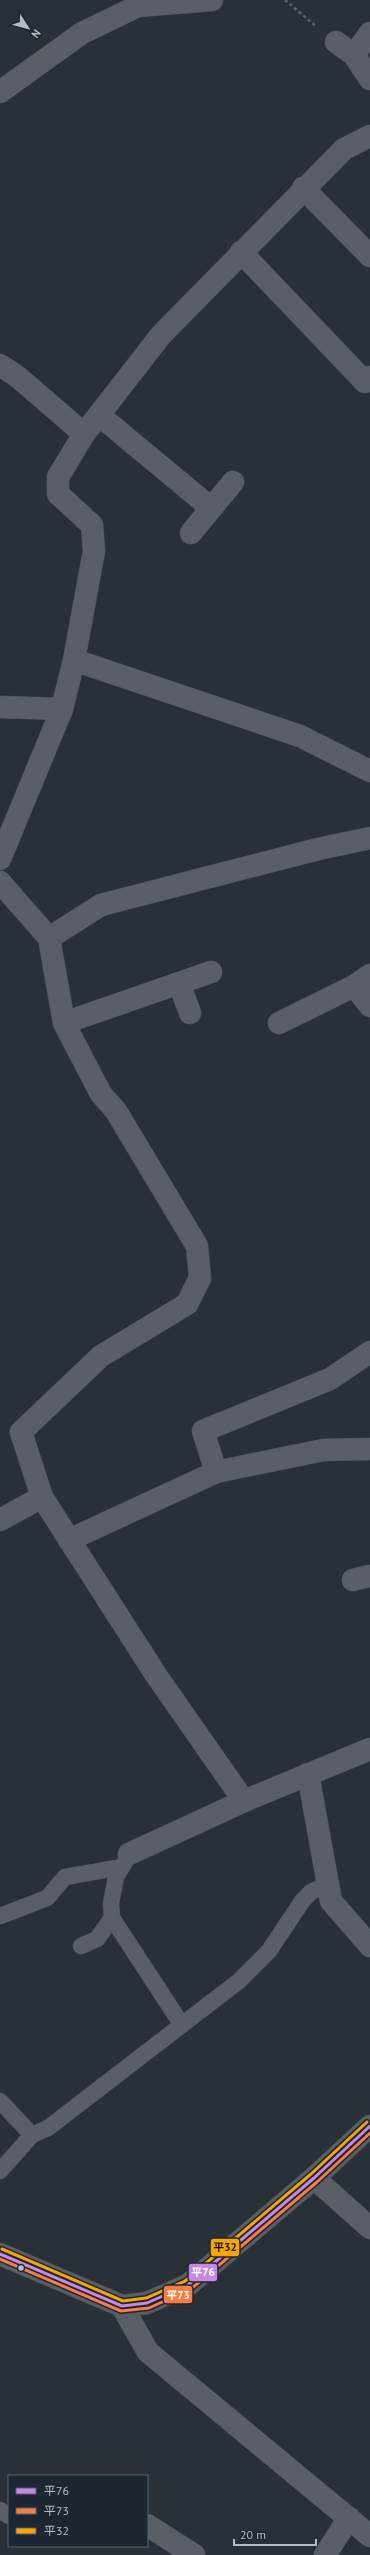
<svg xmlns="http://www.w3.org/2000/svg" width="370" height="2555" viewBox="0 0 370 2555" font-family="'PT Sans','Noto Sans JP',sans-serif">
<style>
.lines{fill:none;stroke-linecap:round;stroke-linejoin:round}
.lane-casing{stroke:#484c53;stroke-width:17}
.street-casing{stroke:#484c53;stroke-width:23}
.secondary-casing{stroke:#484c53;stroke-width:23}
.path{stroke:#5d636a;stroke-width:2.5;stroke-dasharray:3 3;stroke-linecap:butt}
.lane{stroke:#5a5e66;stroke-width:16}
.street{stroke:#5a5e66;stroke-width:22}
.secondary{stroke:#595d64;stroke-width:22}
.bus-1-casing{stroke:#1d2633;stroke-width:6}
.bus-2-casing{stroke:#1d2633;stroke-width:6}
.bus-3-casing{stroke:#1d2633;stroke-width:6}
.bus-1{stroke:#c787e3;stroke-width:3}
.bus-2{stroke:#f77d43;stroke-width:3}
.bus-3{stroke:#f7a600;stroke-width:3}
.bus-dot{fill:#b4bcc9;stroke:#1d2633;stroke-width:1.5}
.line-badge{stroke:#1d2633;stroke-width:1.5}
.badge-label{font-size:11px;text-anchor:middle;font-weight:bold;fill:#fff}
.pale-badge-label{font-size:11px;text-anchor:middle;font-weight:bold;fill:#111}
</style>
<rect width="100%" height="100%" fill="#2a3038"/>
<g class="lines">
<!-- lane casing -->
<g class="lane-casing">
<g id="lane">
<path d="M0,1916l47,-18 18,-21 57,-10"/>
<path d="M112,1918l70,107"/>
<path d="M81,1946l16,-7 15,-21 -1,-15 5,-26 10,-17"/>
<path d="M0,2101l32,34"/>
<path d="M0,2171l32,-36 16,-7 191,-147 30,-30 34,-51 8,-8 17,-8"/>
<path d="M0,2510l9,6"/>
</g>
</g>
<!-- street casing -->
<g class="street-casing">
<g id="street">
<path d="M336,42l18,13 16,24"/>
<path d="M354,55l16,-22"/>
<path d="M0,92l82,-59 56,-27 74,-6"/>
<path d="M303,188l67,68"/>
<path d="M241,252l124,130 5,-5"/>
<path d="M0,365l18,12 66,57"/>
<path d="M99,415l112,93"/>
<path d="M191,533l42,-51"/>
<path d="M74,660l226,76 70,35"/>
<path d="M0,707l62,2"/>
<path d="M0,859l62,-150 12,-49 20,-109 -2,-26 -34,-31v-17l26,-43 77,-99 183,-186 26,-13"/>
<path d="M0,882l49,56 15,85 37,71 15,17 81,135 3,32 -13,26 -86,52 -80,76 21,65 114,178 88,126"/>
<path d="M49,938l52,-33 217,-56 52,-11"/>
<path d="M179,983l11,30"/>
<path d="M354,986l16,20"/>
<path d="M64,1023l147,-51"/>
<path d="M279,1023l75,-37 16,-11"/>
<path d="M216,1472l-13,-41 127,-52 40,-27"/>
<path d="M0,1520l42,-23"/>
<path d="M69,1540l147,-68 107,-22 47,-1"/>
<path d="M353,1580l17,-4"/>
<path d="M308,1774l23,127 39,45"/>
<path d="M129,1854l115,-53 126,-52"/>
<path d="M314,2178l56,50"/>
<path d="M122,2306l26,46 222,184"/>
<path d="M147,2525l47,30"/>
<path d="M325,2555l24,-37"/>
</g>
</g>
<!-- secondary casing -->
<g class="secondary-casing">
<path id="secondary" d="M0,2254l122,52 25,-3 41,-18 126,-107 56,-52"/>
</g>
<!-- path -->
<path class="path" d="M285,0l32,27"/>
<!-- lane -->
<use href="#lane" class="lane"/>
<!-- street -->
<use href="#street" class="street"/>
<!-- secondary -->
<use href="#secondary" class="secondary"/>
<!-- bus-1 casing -->
<g class="bus-1-casing">
<path id="bus-1" d="M0,2254l122,52 25,-3 41,-18 126,-107 56,-52"/>
</g>
<!-- bus-2 casing -->
<g class="bus-2-casing">
<path id="bus-2" d="M0,2259l121,52 28,-3 42,-19 126,-107 53,-49"/>
</g>
<!-- bus-3 casing -->
<g class="bus-3-casing">
<path id="bus-3" d="M2,2249l121,52 23,-3 39,-17 126,-107 56,-52"/>
</g>
<!-- bus-1 -->
<use href="#bus-1" class="bus-1"/>
<!-- bus-2 -->
<use href="#bus-2" class="bus-2"/>
<!-- bus-3 -->
<use href="#bus-3" class="bus-3"/>
</g>
<!-- markers -->
<circle class="bus-dot" cx="21" cy="2268" r="3.5"/>
<g class="line-badge">
<rect x="210" y="2238" width="30" height="19" rx="4" fill="#f7a600"/>
<rect x="188" y="2263" width="30" height="19" rx="4" fill="#c787e3"/>
<rect x="163" y="2285" width="30" height="19" rx="4" fill="#f77d43"/>
</g>
<g class="badge-label">
<text x="203" y="2276">平76</text>
<text x="178" y="2299">平73</text>
</g>
<g class="pale-badge-label">
<text x="225" y="2251">平32</text>
</g>
<!-- legend -->
<rect x="8" y="2475" width="140" height="72" fill="#1d2633" stroke="#59626f"/>
<rect x="16" y="2488" width="20" height="6" fill="#c787e3" stroke="#59626f"/>
<text x="44" y="2495" font-size="12" fill="#b4bcc9">平76</text>
<rect x="16" y="2508" width="20" height="6" fill="#f77d43" stroke="#59626f"/>
<text x="44" y="2515" font-size="12" fill="#b4bcc9">平73</text>
<rect x="16" y="2528" width="20" height="6" fill="#f7a600" stroke="#59626f"/>
<text x="44" y="2535" font-size="12" fill="#b4bcc9">平32</text>
<!-- north arrow -->
<g transform="translate(28 28) rotate(126)" stroke="#1d2633" stroke-width="3" paint-order="stroke">
<path d="M0-3L7 15L0 10L-7 15Z" fill="#b4bcc9"/>
<text y="-6" font-size="11" font-weight="bold" text-anchor="middle" fill="#b4bcc9">N</text>
</g>
<!-- scale -->
<path d="M234 2539v6h82v-6" fill="none" stroke="#b4bcc9" stroke-width="2"/>
<text x="240" y="2539" font-size="12" fill="#b4bcc9" stroke="#1d2633" stroke-width="3" paint-order="stroke">20 m</text>
</svg>
